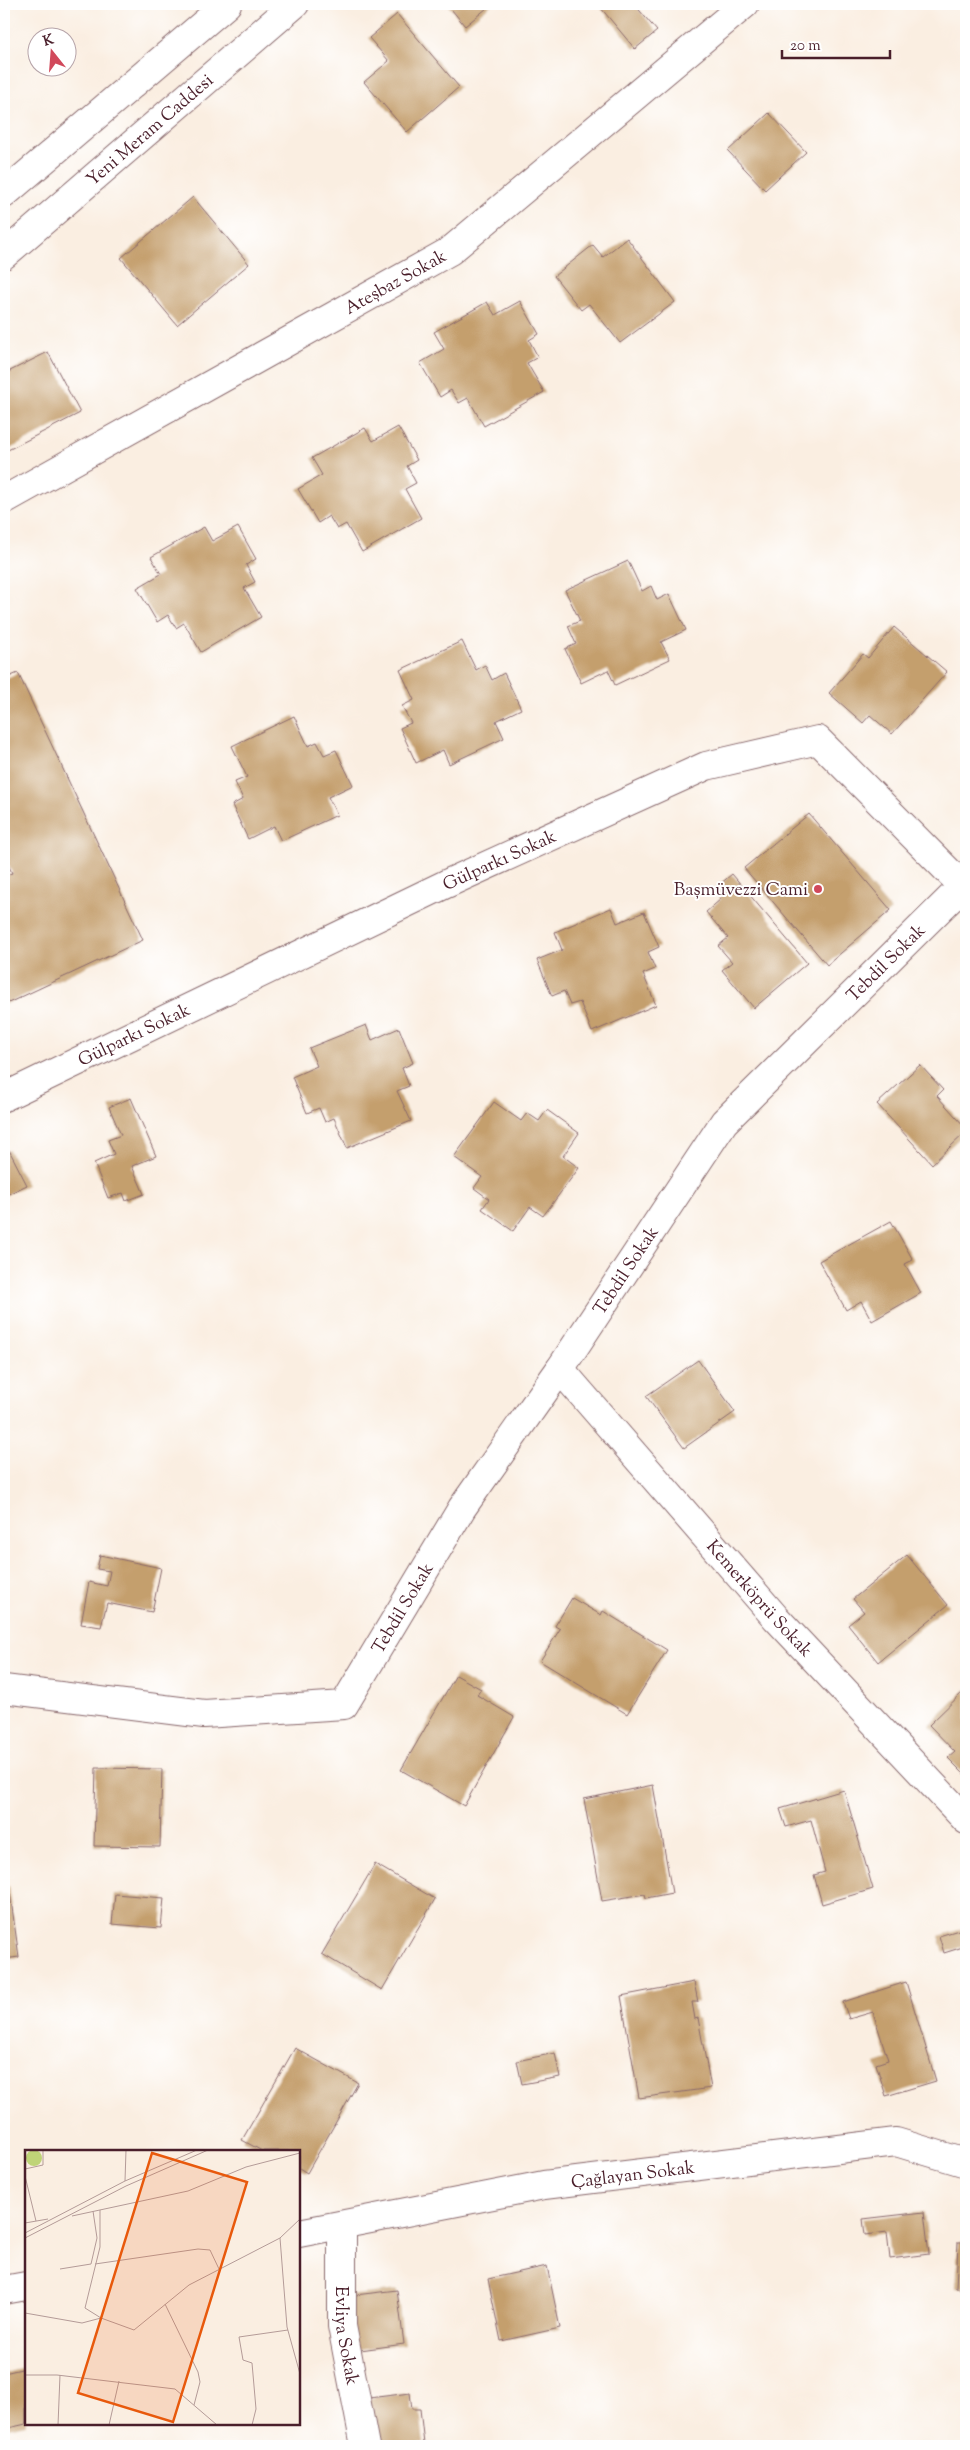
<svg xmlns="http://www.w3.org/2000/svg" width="970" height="2450" viewBox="0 0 970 2450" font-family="'Sorts Mill Goudy',serif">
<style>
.building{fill:#c49f6d}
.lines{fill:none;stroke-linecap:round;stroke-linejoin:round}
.street-casing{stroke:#88676b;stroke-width:30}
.secondary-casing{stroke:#88676b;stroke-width:30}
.street{stroke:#fff;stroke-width:28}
.secondary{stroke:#fff;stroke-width:28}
.poi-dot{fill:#d1495b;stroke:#fff;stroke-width:2}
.labels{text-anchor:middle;stroke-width:4;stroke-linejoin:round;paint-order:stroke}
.street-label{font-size:18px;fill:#4a1f2b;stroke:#fff}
.poi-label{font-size:18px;fill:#4a1f2b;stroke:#fff;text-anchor:end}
.inset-road{fill:none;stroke:#b49b98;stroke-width:1}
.view{fill:#e8590c;fill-opacity:0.15;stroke:#e8590c;stroke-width:2.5}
.inset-edge{fill:none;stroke:#4a1f2b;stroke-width:2.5}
</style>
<rect width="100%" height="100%" fill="#fff"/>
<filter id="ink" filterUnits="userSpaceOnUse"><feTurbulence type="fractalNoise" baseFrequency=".02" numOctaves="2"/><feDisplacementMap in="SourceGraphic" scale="10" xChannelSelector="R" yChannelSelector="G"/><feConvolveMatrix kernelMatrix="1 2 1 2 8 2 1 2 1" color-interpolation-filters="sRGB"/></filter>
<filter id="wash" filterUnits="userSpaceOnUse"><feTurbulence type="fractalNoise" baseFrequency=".0096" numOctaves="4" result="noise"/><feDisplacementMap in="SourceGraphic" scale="20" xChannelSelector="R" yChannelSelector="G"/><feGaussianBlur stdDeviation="1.12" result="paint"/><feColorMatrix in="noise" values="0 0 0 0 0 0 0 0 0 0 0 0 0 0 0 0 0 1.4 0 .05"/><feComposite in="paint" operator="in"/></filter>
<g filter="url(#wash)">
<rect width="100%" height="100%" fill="#faeee1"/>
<g id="blocks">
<!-- building -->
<g class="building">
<path d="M447,4h45l-27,22z"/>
<path d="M604,4h30l23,27 -22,18 -35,-42z"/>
<path d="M397,14l62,73 -52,45 -43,-50 25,-21 -20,-23z"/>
<path d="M769,113l37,39 -41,38 -37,-39z"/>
<path d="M193,197l56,67 -72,61 -56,-67z"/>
<path d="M627,238l48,64 -55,41 -31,-39 -8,6 -27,-34 39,-31 10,12z"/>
<path d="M520,301l19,33 -10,6 9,17 -11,6 17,29 -60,34 -16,-28 -9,5 -8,-13 -11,7 -20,-34 24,-14 -10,-17 53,-30 8,13z"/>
<path d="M48,352l32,61 -76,39v-78z"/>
<path d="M398,427l19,33 -10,6 9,17 -11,6 16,29 -59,34 -16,-28 -9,5 -8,-13 -11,7 -20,-34 24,-14 -10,-17 53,-30 8,13z"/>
<path d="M204,527l8,14 26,-14 18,32 -10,6 9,17 -11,6 17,29 -60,35 -17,-29 -8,5 -8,-13 -11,7 -20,-34 24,-14 -10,-17z"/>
<path d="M628,561l14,30 9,-5 6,14 12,-6 17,36 -25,12 9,17 -55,26 -7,-15 -27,13 -16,-34 11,-5 -8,-18 12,-5 -15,-31z"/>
<path d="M894,627l53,45 -55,62 -22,-19 -7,8 -34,-30 34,-39 5,4z"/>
<path d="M462,641l14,29 9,-5 7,15 12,-7 17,36 -25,12 8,17 -55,26 -6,-14 -27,13 -16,-35 11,-5 -9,-17 12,-6 -14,-30z"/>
<path d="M18,673l125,267 -139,65v-129l8,-3 -8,-17v-177z"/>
<path d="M294,716l14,30 9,-4 7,13 12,-5 17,35 -25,12 9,18 -56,26 -7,-15 -26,13 -16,-34 11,-6 -8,-17 12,-5 -15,-31z"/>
<path d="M809,814l82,96 -64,55 -83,-97z"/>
<path d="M732,874l75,89 -53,45 -32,-38 10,-8 -14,-16 10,-8 -22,-26 15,-13 -8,-9z"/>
<path d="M611,908l6,15 27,-11 15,35 -11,5 7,17 -12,5 13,31 -64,27 -12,-30 -10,3 -6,-14 -12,5 -15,-36 25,-10 -7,-18z"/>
<path d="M366,1025l6,15 27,-12 14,35 -11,5 7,18 -12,5 14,30 -64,27 -13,-30 -9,4 -6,-14 -12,5 -15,-36 25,-11 -8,-18z"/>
<path d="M920,1065l23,25 -6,6 29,32v4l-34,32 -55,-60z"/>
<path d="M131,1098l25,58 -24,10 12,28 -18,7 -3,-8 -15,5 -14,-35 20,-9 -6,-14 13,-5 -12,-28z"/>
<path d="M494,1102l27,19 6,-8 12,8 8,-11 32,23 -16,23 16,12 -36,48 -13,-9 -17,24 -31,-22 7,-10 -15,-11 8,-11 -28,-20z"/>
<path d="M9,1150l18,35 -23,11v-43z"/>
<path d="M891,1221l22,39 -8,4 16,29 -49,28 -11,-20 -15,9 -27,-49z"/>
<path d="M698,1360l37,52 -51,36 -38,-52z"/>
<path d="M100,1555l61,13 -9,44 -45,-9 -6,24 -20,-3 8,-42 18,4 3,-15 -13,-2z"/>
<path d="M907,1555l41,50 -70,57 -30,-37 16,-13 -11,-13z"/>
<path d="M572,1598l29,17 2,-4 64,39 -40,64 -87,-53 20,-32 -5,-3z"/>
<path d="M456,1675l25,14 -4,6 37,22 -50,89 -63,-36z"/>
<path d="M966,1689v83l-2,2 -16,-16 7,-6 -26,-27z"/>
<path d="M96,1768l66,1 -2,78 -66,-1z"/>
<path d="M653,1785l19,108 -26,5 -1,-4 -43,7 -18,-102z"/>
<path d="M844,1790l29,99 -51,15 -8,-29 11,-3 -14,-52 -25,7 -6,-18z"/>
<path d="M375,1864l60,35 -53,91 -60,-36z"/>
<path d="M9,1886l10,71 -15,2v-72z"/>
<path d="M115,1894l49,4 -3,30 -49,-4z"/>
<path d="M962,1929l4,17 -22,7 -5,-17z"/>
<path d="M694,1982l4,20h-6l3,17 3,-1 13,70 -72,10 -18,-102z"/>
<path d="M906,1982l30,99 -50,15 -10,-32 12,-4 -15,-48 -24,7 -6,-17z"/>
<path d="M295,2048l63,35 -51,90 -8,-5v-17h-37l-20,-11z"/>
<path d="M555,2053l5,24 -38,7 -5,-23z"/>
<path d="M924,2212l5,42 -39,5 -3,-27 -22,3 -2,-16z"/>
<path d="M958,2242h8v47l-10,-1z"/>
<path d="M547,2266l13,62 -59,13 -13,-62z"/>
<path d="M397,2290l7,54 -51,7 -6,-55z"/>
<path d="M26,2368v56l-22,5v-56z"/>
<path d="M410,2393l2,16h8l4,35 -50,2 -5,-48z"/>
</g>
</g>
</g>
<g filter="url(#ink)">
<use href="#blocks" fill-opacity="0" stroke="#88676b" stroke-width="1"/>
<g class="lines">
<!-- street casing -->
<g class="street-casing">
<g id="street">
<path id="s1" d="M4,500l446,-249 295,-247"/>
<path id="s2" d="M4,1097l442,-213 260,-118 112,-26 145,146"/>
<path id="s3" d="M560,1369l216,249 190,202"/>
<path id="s4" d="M4,1689l200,25 140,-9 118,-197 98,-139 164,-247 242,-239"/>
<path id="s5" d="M342,2225v101l23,120"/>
<path id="s6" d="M299,2233l245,-48 352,-43 70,21"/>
<path d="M4,2290l22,-4"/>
</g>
</g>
<!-- secondary casing -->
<g class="secondary-casing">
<g id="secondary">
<path d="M4,194l223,-190"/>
<path id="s7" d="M4,255l291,-251"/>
</g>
</g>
<!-- street -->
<use href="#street" class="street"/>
<!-- secondary -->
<use href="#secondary" class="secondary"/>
</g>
</g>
<!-- markers -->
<circle class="poi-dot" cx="818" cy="889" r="5"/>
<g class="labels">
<!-- street labels -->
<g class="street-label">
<text dy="6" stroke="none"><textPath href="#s7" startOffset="192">Yeni Meram Caddesi</textPath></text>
<text dy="6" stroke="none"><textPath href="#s1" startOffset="448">Ateşbaz Sokak</textPath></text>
<text dy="6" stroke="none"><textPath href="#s2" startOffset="549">Gülparkı Sokak</textPath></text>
<text dy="6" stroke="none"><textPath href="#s4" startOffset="1265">Tebdil Sokak</textPath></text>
<text dy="6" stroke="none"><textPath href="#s2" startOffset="144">Gülparkı Sokak</textPath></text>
<text dy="6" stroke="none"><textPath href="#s4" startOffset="860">Tebdil Sokak</textPath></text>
<text dy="6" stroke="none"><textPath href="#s3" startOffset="304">Kemerköprü Sokak</textPath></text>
<text dy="6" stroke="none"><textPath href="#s4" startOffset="455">Tebdil Sokak</textPath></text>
<text dy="6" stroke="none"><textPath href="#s6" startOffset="339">Çağlayan Sokak</textPath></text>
<text dy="6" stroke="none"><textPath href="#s5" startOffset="111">Evliya Sokak</textPath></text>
</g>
<!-- poi labels -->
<g class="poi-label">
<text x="808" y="895">Başmüvezzi Cami</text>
</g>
</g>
<!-- overview -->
<g transform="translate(25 2150)">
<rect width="275" height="275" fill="#faeee1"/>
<path d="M1 8a8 8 0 1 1 16 0a8 8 0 1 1-16 0Z" fill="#bfd477"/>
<path class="inset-road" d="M0,19l18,-4v-15M0,26l11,45M100,31l1,-31M75,60v37l-15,61 16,10M47,66l116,-25 58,-24 54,-14M0,73l23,-4M0,83l100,-52 72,-31M0,88l101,-52 82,-36M255,88l7,89 13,47M70,114l103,-15 12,1 9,19M35,119l31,-5 6,-26 -4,-27M140,154l33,68 2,10 -6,23M0,163l57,10 19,-5 33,12 55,-45 91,-47 20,-19M0,225h32l118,14 42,36M33,275l2,-50M84,275l10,-44M227,275l4,-16 -4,-46 -9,-3 -4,-23 49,-7"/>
<path class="view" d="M127,3l95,29 -74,240 -95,-29z"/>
<rect width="275" height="275" class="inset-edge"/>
</g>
<!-- margin -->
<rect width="970" height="2450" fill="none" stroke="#fff" stroke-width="20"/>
<!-- north arrow -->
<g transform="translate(52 52) rotate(343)"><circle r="24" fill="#ffffff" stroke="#b7a5aa"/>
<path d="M0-4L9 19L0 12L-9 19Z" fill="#d1495b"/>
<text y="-8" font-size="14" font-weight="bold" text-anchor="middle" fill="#4a1f2b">K</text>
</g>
<!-- scale -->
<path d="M782 50v8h108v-8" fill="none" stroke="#4a1f2b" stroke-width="2.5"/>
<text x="790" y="50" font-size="15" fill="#4a1f2b" stroke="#ffffff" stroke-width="4" paint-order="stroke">20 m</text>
</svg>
